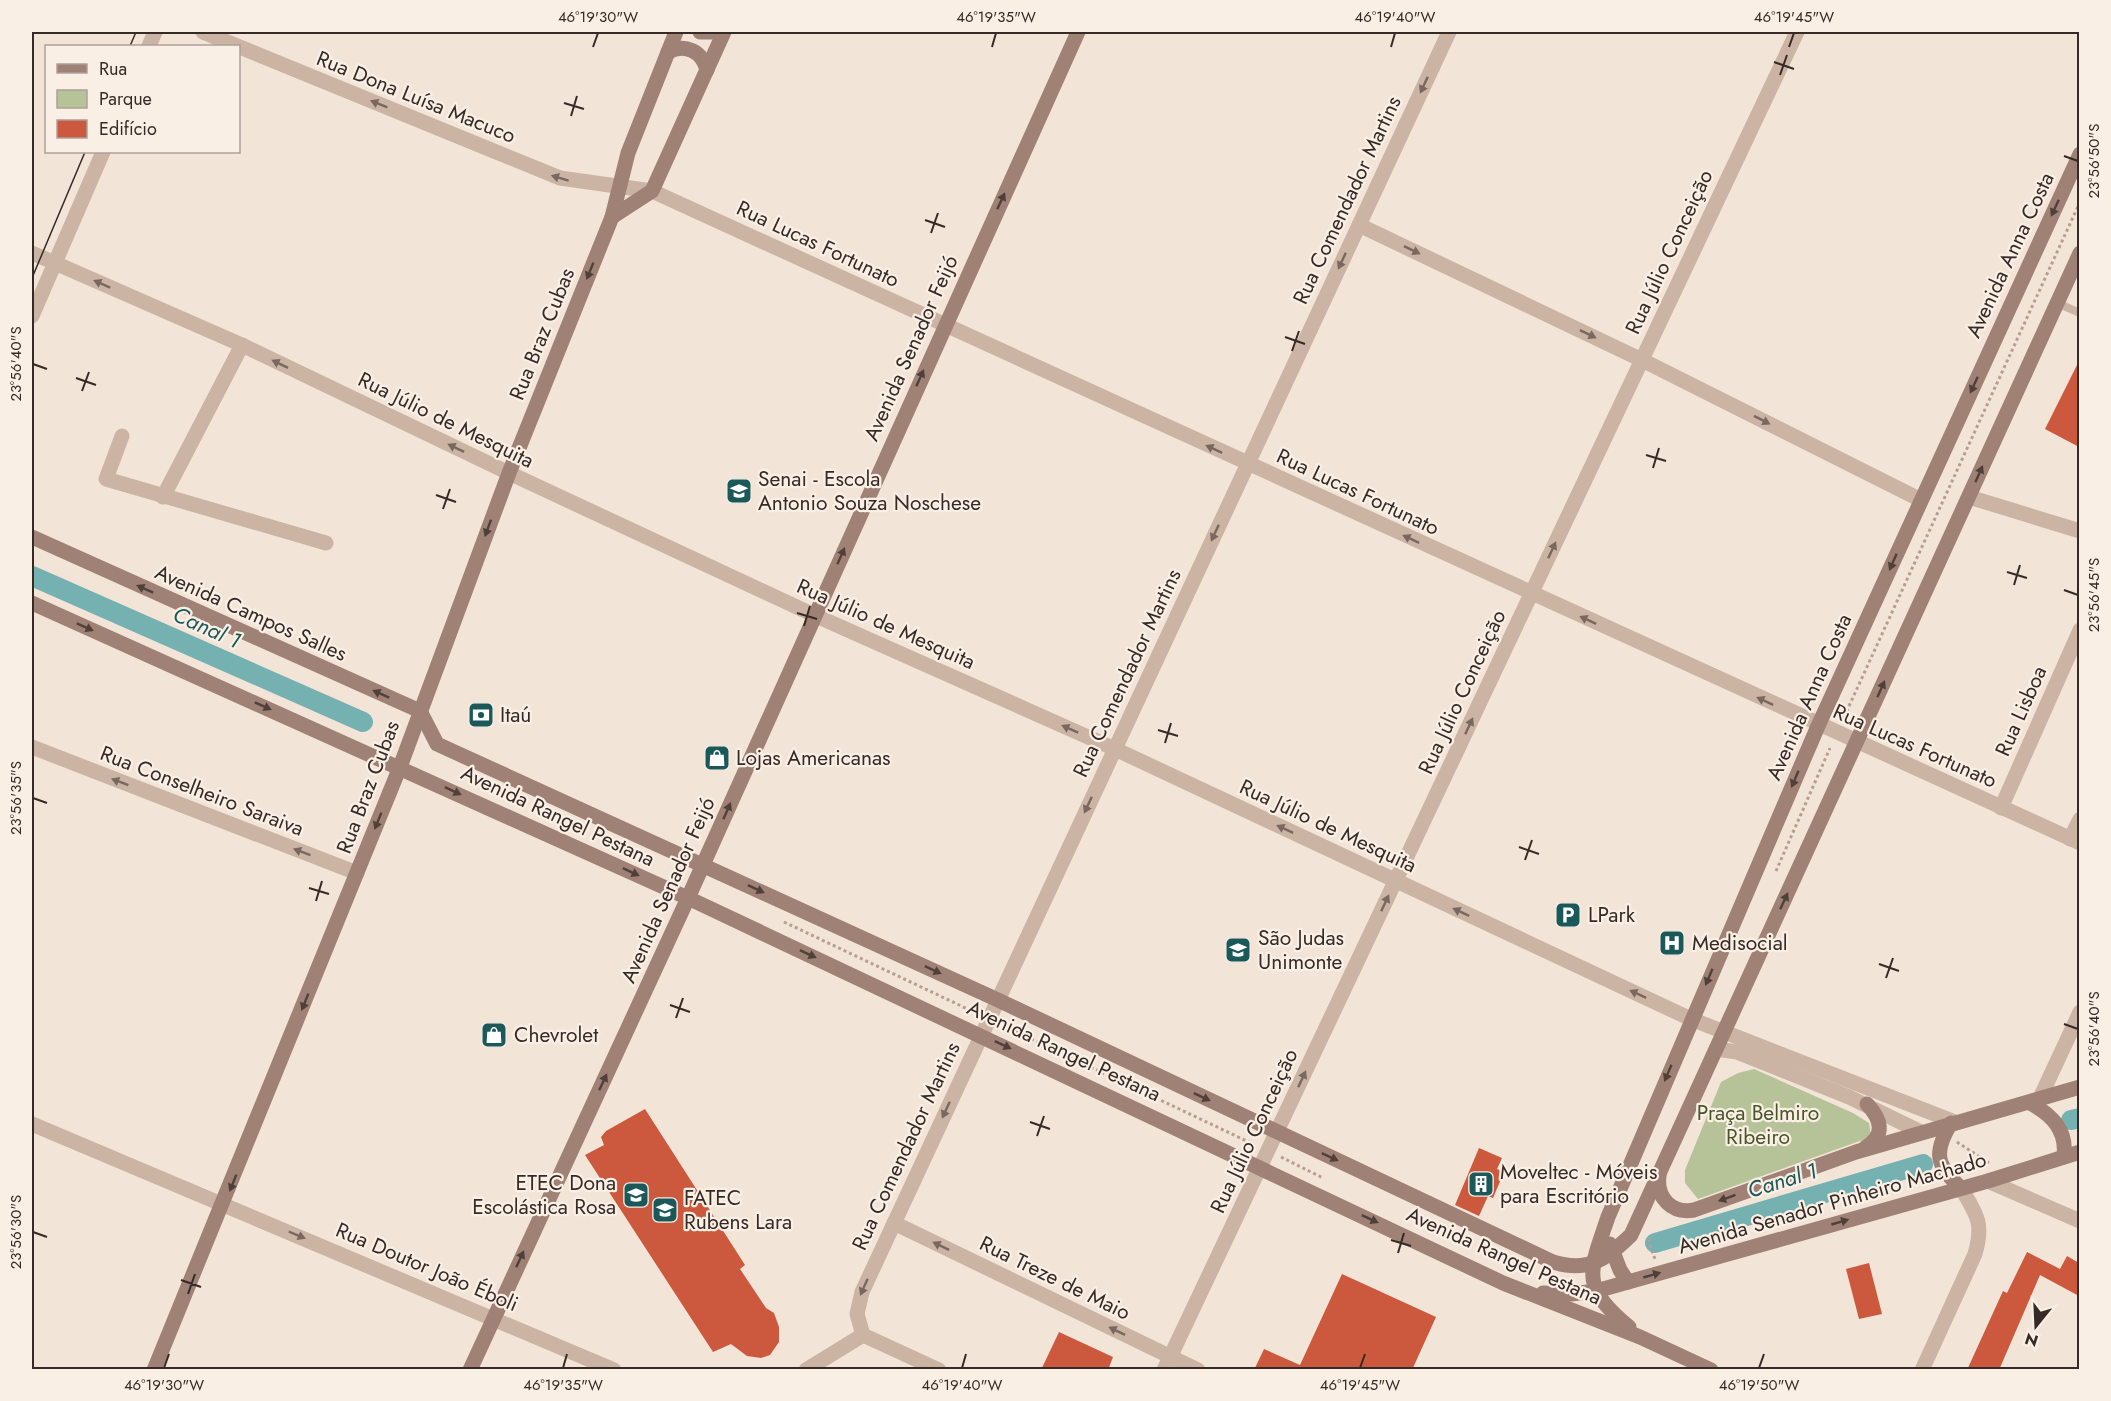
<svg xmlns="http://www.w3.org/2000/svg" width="2111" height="1401" viewBox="0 0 2111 1401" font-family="Jost,sans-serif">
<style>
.green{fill:#b6c298}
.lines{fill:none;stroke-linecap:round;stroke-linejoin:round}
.canal{stroke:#76b1b1;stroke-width:20}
.building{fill:#cc593d}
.path{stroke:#b79e8e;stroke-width:3;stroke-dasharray:3 3;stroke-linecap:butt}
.service{stroke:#cbb4a4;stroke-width:8}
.minor{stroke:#cbb4a4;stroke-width:15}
.tertiary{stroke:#cbb4a4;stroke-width:15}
.secondary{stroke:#9f8275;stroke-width:15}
.tram{stroke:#362a26;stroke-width:1.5}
.oneway{fill:#79685f}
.oneway2{fill:#50403a}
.ticks{fill:none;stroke:#362a26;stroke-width:2}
.labels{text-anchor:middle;stroke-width:4.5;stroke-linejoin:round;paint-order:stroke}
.street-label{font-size:21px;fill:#362a26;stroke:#faefe5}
.poi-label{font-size:21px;fill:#362a26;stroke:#faefe5;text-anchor:start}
.park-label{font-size:21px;fill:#475529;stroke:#faefe5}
.water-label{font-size:22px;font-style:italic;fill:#1a5859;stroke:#faefe5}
.neatline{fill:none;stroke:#362a26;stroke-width:2}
.ticks-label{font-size:15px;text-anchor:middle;fill:#362a26}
</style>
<rect width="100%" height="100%" fill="#f2e5d8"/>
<!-- green -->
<path class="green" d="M1754,1069l99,44 16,10 2,14 -173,62 -13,-16v-13l36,-88 17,-9z"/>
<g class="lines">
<!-- canal -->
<g class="canal">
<path d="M32,576l331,146"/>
<path d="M2071,1120l9,-2"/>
<path d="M1655,1243l268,-79"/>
</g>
</g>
<!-- building -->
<g class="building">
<path d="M2079,361v86l-34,-18z"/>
<path d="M645,1109l100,156 -5,4 26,39 8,5 5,14v15l-9,13 -9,3 -14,-2 -16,-12 -18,8 -128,-197 19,-10 -3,-8 5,-6z"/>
<path d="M1479,1148l23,10 -5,11 7,3 -11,26 -5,-2 -9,20 -24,-11z"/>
<path d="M2027,1252l33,17 7,-13 12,7v33l-39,-21 -41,95h-32l36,-79 4,2z"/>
<path d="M1869,1263l13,51 -23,5 -13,-50z"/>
<path d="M1342,1274l94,43 -24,53h-158l10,-21 36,16z"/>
<path d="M1059,1332l54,25 -5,13h-67z"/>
</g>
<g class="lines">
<!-- path -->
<g class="path">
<path d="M1844,717l236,-515"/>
<path d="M1776,871l54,-123"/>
<path d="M784,922l192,91"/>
<path d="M1004,1026l249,118"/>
<path d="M1957,1142l32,21"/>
<path d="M1281,1157l42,21"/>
<path d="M1648,1239l7,20"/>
</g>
<!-- service -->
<path class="service" d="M2057,303l23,10"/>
<!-- minor -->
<g class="minor">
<path d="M203,32l357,146 92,13 1428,652"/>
<path d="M149,46l6,-14"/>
<path d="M1359,225l283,135 279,140"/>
<path d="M32,253l210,92 267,128 305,142 301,134 576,270 264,103"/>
<path d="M32,316l71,-164"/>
<path d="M122,436l-16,43 220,64"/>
<path d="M163,497l79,-152"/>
<path d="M32,747l325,126"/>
<path d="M2001,808l79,-178"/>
<path d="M2070,839l10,-20"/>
<path d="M1716,1049l21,3 112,45 72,35"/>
<path d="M2040,1098l40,-86"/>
<path d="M32,1124l582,246"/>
<path d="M894,1223l304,147"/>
<path d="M863,1335l-6,-21 5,-22 587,-1260"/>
<path d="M806,1370l57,-35 76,35"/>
<path d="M1164,1370l633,-1338"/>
<path d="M1922,1370l53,-116c9,-31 2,-39 -14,-66"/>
</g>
<!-- tertiary -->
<g class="tertiary">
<path d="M1969,497l111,34"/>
<path d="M1988,1181l92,40"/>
</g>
<!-- secondary -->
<g class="secondary">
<path d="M700,32h21"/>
<path d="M668,52c17,-9 34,-1 39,18"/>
<path d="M612,217l40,-26 72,-159"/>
<path d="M32,537l388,174 17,33 561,256 555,262c36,11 53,-3 78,-27l449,-982"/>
<path d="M32,603l656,295 815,385 137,54 71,33"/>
<path d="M2030,1103c22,12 37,27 34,53"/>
<path d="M1951,1123c-18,30 -15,42 10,65"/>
<path d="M1866,1147c20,-12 15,-28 1,-43"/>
<path d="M1659,1176c-3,22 13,38 35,34l162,-58 224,-65"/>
<path d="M1610,1244l10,26 8,12"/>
<path d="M1543,1293l28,1 25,-3 392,-110 92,-29"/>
<path d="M1629,1327c-49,-41 -40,-54 -21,-110l210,-491 262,-572"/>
<path d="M154,1370l246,-603 109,-294 103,-256 16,-64 48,-121"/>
<path d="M470,1370l218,-472 390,-866"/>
</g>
<!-- tram -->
<g class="tram">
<path d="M130,46l6,-14"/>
<path d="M32,278l53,-126"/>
</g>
</g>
<!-- one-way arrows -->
<defs><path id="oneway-solid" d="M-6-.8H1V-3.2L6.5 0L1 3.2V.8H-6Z" transform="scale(1.5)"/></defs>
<g class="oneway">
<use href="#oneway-solid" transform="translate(1424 85) rotate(115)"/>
<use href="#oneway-solid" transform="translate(379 104) rotate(-158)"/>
<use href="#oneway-solid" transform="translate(560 178) rotate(-163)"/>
<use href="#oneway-solid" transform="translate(1412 250) rotate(26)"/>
<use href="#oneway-solid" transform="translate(1342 261) rotate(115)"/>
<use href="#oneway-solid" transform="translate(102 284) rotate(-156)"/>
<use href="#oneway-solid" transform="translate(1588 334) rotate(26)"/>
<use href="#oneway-solid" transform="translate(280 364) rotate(-154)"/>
<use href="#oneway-solid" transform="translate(1762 420) rotate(27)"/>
<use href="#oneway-solid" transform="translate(456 448) rotate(-154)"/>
<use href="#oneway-solid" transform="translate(1214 449) rotate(-155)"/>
<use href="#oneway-solid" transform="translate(1215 533) rotate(115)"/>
<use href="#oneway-solid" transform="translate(1411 539) rotate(-155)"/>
<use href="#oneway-solid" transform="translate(1552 550) rotate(-65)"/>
<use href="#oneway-solid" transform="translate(1588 620) rotate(-155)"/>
<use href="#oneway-solid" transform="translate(1765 701) rotate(-155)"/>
<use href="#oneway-solid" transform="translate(1469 726) rotate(-65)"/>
<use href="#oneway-solid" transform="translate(1070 729) rotate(-156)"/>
<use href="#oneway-solid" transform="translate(120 782) rotate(-159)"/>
<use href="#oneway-solid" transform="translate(1088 805) rotate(115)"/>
<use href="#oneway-solid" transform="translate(1285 829) rotate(-155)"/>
<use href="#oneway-solid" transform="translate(302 852) rotate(-159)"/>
<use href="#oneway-solid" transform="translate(1385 903) rotate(-65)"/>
<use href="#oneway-solid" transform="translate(1461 912) rotate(-155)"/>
<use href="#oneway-solid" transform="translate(1638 994) rotate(-155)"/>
<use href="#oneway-solid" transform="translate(1302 1079) rotate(-65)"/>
<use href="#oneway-solid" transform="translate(946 1110) rotate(115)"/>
<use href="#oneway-solid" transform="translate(297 1235) rotate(23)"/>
<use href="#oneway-solid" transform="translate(941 1246) rotate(-154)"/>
<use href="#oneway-solid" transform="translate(864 1287) rotate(114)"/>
<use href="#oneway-solid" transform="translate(1117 1331) rotate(-154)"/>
</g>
<g class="oneway2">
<use href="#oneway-solid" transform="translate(1001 201) rotate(-65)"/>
<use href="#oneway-solid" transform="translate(2055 208) rotate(115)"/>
<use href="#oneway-solid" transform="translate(590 271) rotate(112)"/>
<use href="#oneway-solid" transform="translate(920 378) rotate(-66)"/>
<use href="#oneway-solid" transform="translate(1974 385) rotate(115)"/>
<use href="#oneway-solid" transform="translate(1979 474) rotate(-66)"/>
<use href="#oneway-solid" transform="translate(488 528) rotate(110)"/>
<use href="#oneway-solid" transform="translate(841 556) rotate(-66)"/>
<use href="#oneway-solid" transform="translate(1893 562) rotate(114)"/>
<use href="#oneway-solid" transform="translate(145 589) rotate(-156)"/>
<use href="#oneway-solid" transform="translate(85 627) rotate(24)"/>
<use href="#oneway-solid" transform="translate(1881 689) rotate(-66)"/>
<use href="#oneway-solid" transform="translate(381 694) rotate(-156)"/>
<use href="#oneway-solid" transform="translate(263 706) rotate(24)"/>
<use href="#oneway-solid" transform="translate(1795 779) rotate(113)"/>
<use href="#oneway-solid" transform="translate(453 791) rotate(25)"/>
<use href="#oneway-solid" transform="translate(727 811) rotate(-66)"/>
<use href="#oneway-solid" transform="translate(378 821) rotate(112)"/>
<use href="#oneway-solid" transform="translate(631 872) rotate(25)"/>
<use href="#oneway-solid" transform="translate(756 889) rotate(25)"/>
<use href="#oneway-solid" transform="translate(1784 901) rotate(-65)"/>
<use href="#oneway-solid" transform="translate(808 954) rotate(25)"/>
<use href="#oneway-solid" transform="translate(933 970) rotate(25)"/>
<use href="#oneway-solid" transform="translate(1709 977) rotate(113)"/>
<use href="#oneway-solid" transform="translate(305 1002) rotate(112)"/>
<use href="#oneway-solid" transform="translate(1003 1045) rotate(25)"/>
<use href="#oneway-solid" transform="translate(1668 1073) rotate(113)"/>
<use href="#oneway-solid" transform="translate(603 1082) rotate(-65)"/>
<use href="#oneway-solid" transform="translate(1202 1097) rotate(25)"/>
<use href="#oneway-solid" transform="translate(1330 1157) rotate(25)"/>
<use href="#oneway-solid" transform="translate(233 1183) rotate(112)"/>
<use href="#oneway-solid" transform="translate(1727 1198) rotate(160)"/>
<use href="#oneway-solid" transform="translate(1370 1219) rotate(25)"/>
<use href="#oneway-solid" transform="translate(1840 1222) rotate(-16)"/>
<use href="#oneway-solid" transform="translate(520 1259) rotate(-65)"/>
<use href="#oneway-solid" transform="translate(1652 1275) rotate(-16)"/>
</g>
<!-- ticks -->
<path class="ticks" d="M593,47l5,-14M992,47l4,-14M1391,47l4,-14M1789,47l5,-14M1774,62l20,7M1780,75l7,-20M564,103l20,6M571,116l6,-20M2064,156l14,5M925,220l20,7M931,233l7,-20M1285,337l20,7M1292,351l7,-20M33,364l14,5M76,378l20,7M82,391l7,-19M1646,455l20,6M1653,468l6,-20M436,495l20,7M443,509l7,-20M2007,572l20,6M2014,585l6,-20M2064,590l14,5M797,613l20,6M804,626l6,-20M1158,730l20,6M1165,743l6,-20M33,798l14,5M1519,847l20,7M1525,860l7,-20M309,888l20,6M316,901l6,-20M1879,964l20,7M1886,978l7,-20M670,1005l20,7M676,1018l7,-20M2064,1024l14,5M1030,1122l20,7M1037,1136l7,-20M33,1232l14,5M1391,1240l20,6M1398,1253l6,-20M181,1280l20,7M188,1294l7,-20M164,1368l5,-14M563,1368l4,-14M962,1368l4,-14M1360,1368l5,-14M1759,1368l5,-14"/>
<!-- icons -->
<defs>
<g id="university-square" transform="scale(1.35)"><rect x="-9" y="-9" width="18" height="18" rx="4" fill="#1a5859" stroke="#faefe5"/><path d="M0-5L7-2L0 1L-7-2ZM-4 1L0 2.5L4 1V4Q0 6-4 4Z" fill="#fff"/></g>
<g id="bank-square" transform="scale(1.35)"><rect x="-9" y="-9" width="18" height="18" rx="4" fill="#1a5859" stroke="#faefe5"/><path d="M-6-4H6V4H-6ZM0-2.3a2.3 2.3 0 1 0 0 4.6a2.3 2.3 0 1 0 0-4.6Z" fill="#fff"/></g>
<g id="shop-square" transform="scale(1.35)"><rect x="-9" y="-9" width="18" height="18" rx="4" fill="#1a5859" stroke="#faefe5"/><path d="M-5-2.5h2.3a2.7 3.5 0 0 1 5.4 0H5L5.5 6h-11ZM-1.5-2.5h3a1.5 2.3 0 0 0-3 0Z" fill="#fff"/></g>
<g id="parking-square" transform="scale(1.35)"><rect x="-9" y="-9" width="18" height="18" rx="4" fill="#1a5859" stroke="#faefe5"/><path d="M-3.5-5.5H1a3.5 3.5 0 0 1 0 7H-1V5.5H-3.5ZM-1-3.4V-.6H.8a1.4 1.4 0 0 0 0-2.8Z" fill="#fff"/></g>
<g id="hospital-square" transform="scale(1.35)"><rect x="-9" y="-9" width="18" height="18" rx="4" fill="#1a5859" stroke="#faefe5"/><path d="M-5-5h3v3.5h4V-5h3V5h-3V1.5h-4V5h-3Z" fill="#fff"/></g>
<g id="building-square" transform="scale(1.35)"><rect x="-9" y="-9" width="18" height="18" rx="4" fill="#1a5859" stroke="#faefe5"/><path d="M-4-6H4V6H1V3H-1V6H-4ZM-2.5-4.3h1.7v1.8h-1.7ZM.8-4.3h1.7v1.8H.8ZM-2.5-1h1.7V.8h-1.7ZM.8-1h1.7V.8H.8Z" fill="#fff"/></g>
</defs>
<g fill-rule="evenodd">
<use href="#university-square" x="739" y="491"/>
<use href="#bank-square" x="481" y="715"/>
<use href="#shop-square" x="717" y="758"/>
<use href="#parking-square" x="1568" y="915"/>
<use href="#hospital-square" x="1672" y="943"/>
<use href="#university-square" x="1238" y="950"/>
<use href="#shop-square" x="494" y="1035"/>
<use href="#building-square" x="1481" y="1184"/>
<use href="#university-square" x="636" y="1195"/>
<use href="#university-square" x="665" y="1210"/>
</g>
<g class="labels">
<!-- street labels -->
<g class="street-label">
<text transform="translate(416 97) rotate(22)" y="7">Rua Dona Luísa Macuco</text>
<text transform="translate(1347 200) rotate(-65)" y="7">Rua Comendador Martins</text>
<text transform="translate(818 244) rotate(25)" y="7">Rua Lucas Fortunato</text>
<text transform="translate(1669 252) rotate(-65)" y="7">Rua Júlio Conceição</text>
<text transform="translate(2010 255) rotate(-65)" y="7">Avenida Anna Costa</text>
<text transform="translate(542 334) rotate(-68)" y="7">Rua Braz Cubas</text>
<text transform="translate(911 348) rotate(-66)" y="7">Avenida Senador Feijó</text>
<text transform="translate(446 420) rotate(26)" y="7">Rua Júlio de Mesquita</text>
<text transform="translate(1358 492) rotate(25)" y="7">Rua Lucas Fortunato</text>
<text transform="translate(251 613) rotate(24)" y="7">Avenida Campos Salles</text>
<text transform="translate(886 624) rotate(24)" y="7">Rua Júlio de Mesquita</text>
<text transform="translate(1127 673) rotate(-65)" y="7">Rua Comendador Martins</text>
<text transform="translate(1462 692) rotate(-65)" y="7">Rua Júlio Conceição</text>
<text transform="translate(1809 697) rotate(-66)" y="7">Avenida Anna Costa</text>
<text transform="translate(2021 711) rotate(-66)" y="7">Rua Lisboa</text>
<text transform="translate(1915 746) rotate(24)" y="7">Rua Lucas Fortunato</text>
<text transform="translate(368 787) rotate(-69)" y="7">Rua Braz Cubas</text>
<text transform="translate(202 791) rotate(21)" y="7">Rua Conselheiro Saraiva</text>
<text transform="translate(558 816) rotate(25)" y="7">Avenida Rangel Pestana</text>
<text transform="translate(1328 826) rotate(25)" y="7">Rua Júlio de Mesquita</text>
<text transform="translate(668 890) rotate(-66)" y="7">Avenida Senador Feijó</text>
<text transform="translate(1064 1051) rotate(25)" y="7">Avenida Rangel Pestana</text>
<text transform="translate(1254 1131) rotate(-65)" y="7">Rua Júlio Conceição</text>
<text transform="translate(906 1146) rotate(-65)" y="7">Rua Comendador Martins</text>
<text transform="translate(1832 1203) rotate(-16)" y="7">Avenida Senador Pinheiro Machado</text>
<text transform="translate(1504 1256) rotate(24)" y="7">Avenida Rangel Pestana</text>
<text transform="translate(427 1267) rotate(23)" y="7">Rua Doutor João Éboli</text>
<text transform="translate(1055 1278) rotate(26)" y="7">Rua Treze de Maio</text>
</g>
<!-- poi labels -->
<g class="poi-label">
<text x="758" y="486">Senai - Escola<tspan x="758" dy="24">Antonio Souza Noschese</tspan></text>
<text x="500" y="722">Itaú</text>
<text x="736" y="765">Lojas Americanas</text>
<text x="1588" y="922">LPark</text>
<text x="1258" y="945">São Judas<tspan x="1258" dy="24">Unimonte</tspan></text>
<text x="1692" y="950">Medisocial</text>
<text x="514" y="1042">Chevrolet</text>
<text x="1500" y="1179">Moveltec - Móveis<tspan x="1500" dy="24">para Escritório</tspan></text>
<text x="616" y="1190" text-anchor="end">ETEC Dona<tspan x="616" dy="24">Escolástica Rosa</tspan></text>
<text x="684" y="1205">FATEC<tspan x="684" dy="24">Rubens Lara</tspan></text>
</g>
<!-- park labels -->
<g class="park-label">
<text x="1758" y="1120">Praça Belmiro<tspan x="1758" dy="24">Ribeiro</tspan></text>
</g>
<!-- water labels -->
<g class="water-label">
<text transform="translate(207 627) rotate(24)" y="8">Canal 1</text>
<text transform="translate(1782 1180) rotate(-17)" y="8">Canal 1</text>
</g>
</g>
<!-- border -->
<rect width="2111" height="1401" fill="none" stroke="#faefe5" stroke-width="66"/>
<!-- legend -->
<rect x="45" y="45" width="195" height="108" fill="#faefe5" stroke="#aca099" stroke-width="1.5"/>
<rect x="57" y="64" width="30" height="9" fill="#9f8275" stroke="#aca099" stroke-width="1.5"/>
<text x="99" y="75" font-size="18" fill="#362a26">Rua</text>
<rect x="57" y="90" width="30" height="18" fill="#b6c298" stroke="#aca099" stroke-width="1.5"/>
<text x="99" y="105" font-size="18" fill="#362a26">Parque</text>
<rect x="57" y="120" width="30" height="18" fill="#cc593d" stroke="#aca099" stroke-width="1.5"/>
<text x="99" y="135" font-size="18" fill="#362a26">Edifício</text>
<!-- north arrow -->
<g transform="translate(2036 1326) rotate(198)" stroke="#faefe5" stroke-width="4.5" paint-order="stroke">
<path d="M0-4.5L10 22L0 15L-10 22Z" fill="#362a26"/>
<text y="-9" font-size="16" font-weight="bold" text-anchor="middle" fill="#362a26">N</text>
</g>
<rect x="33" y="33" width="2045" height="1335" class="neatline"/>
<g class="ticks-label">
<text x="598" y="22">46°19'30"W</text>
<text x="996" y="22">46°19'35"W</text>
<text x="1395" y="22">46°19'40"W</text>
<text x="1794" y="22">46°19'45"W</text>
<text transform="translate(2094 161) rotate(-90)" y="5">23°56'50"S</text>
<text transform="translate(16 364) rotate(-90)" y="5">23°56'40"S</text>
<text transform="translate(2094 595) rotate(-90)" y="5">23°56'45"S</text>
<text transform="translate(16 798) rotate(-90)" y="5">23°56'35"S</text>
<text transform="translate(2094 1029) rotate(-90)" y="5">23°56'40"S</text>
<text transform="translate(16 1232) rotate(-90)" y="5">23°56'30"S</text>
<text x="164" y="1390">46°19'30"W</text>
<text x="563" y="1390">46°19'35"W</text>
<text x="962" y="1390">46°19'40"W</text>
<text x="1360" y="1390">46°19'45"W</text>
<text x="1759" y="1390">46°19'50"W</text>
</g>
</svg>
